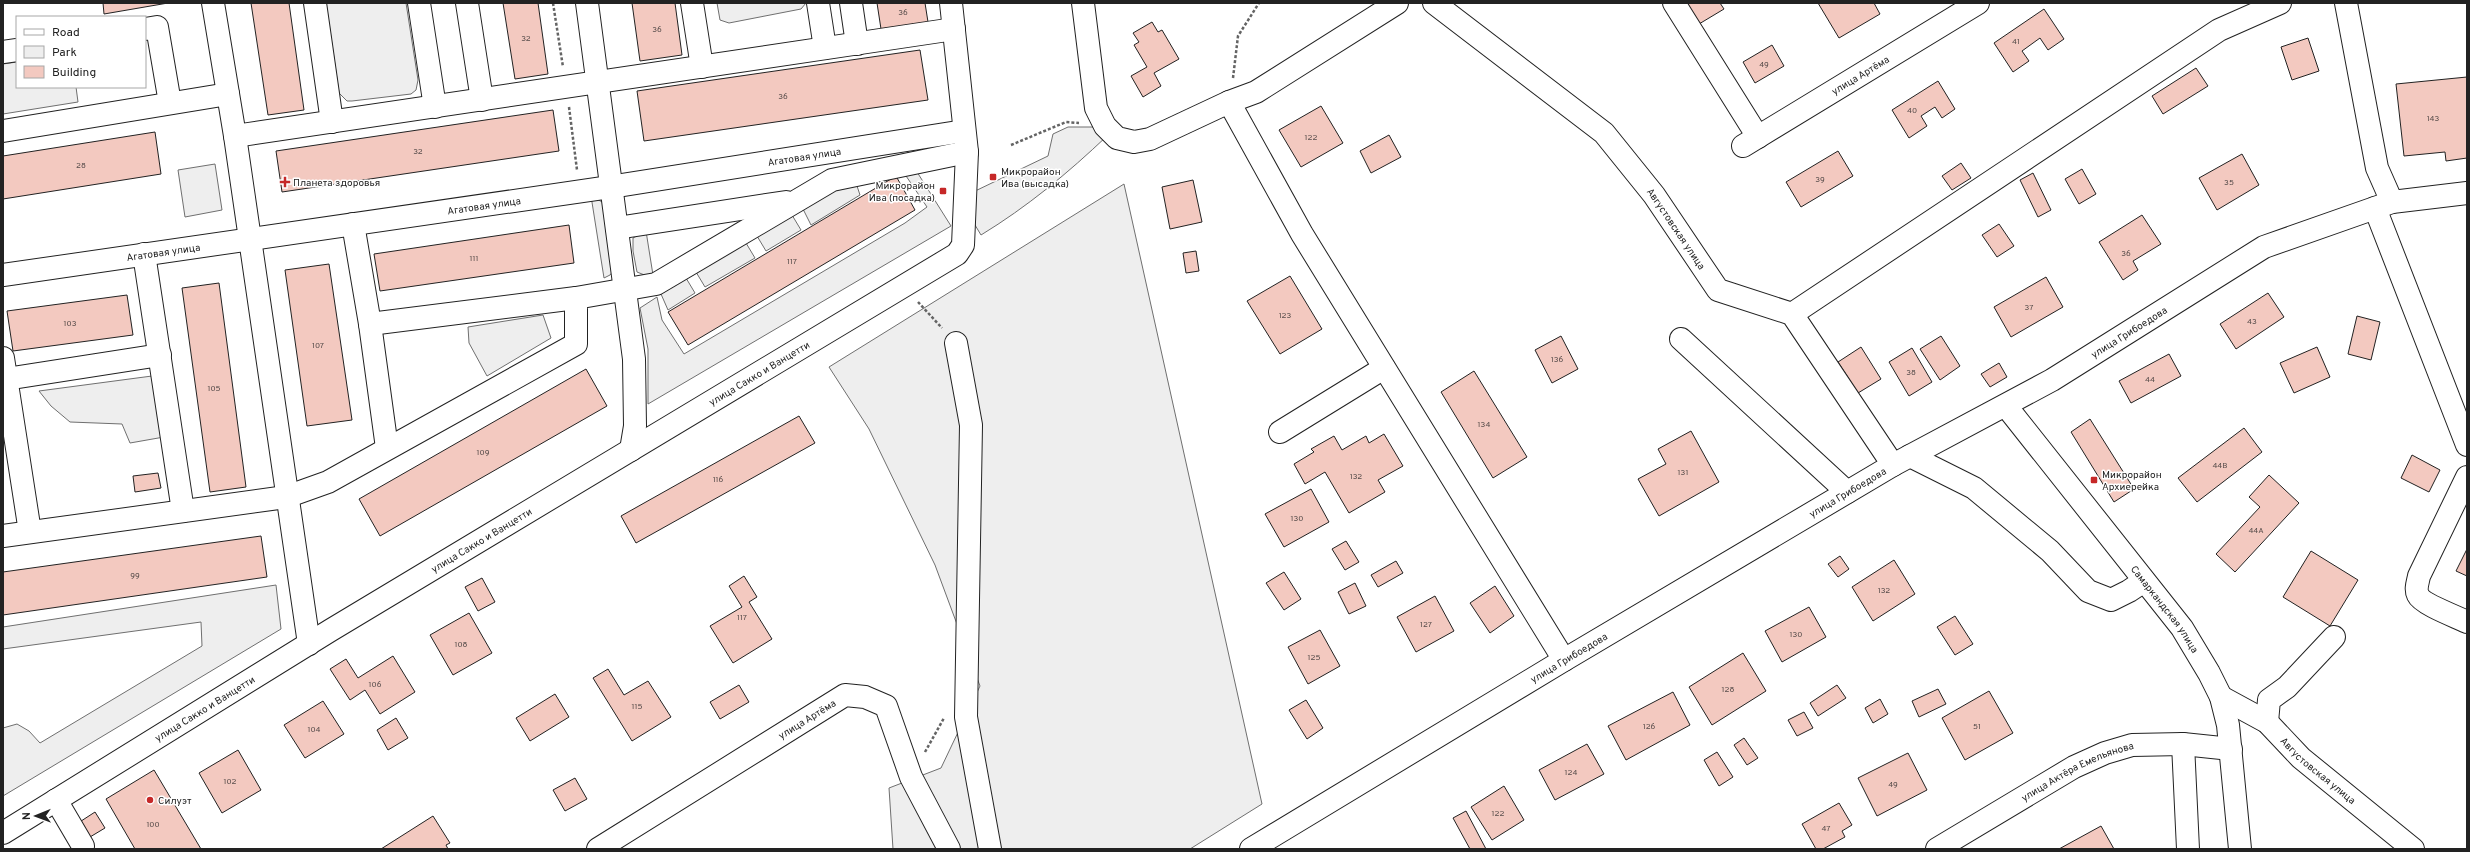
<svg xmlns="http://www.w3.org/2000/svg" width="2470" height="852" viewBox="0 0 2470 852" font-family="Overpass,sans-serif">
<style>
.green{fill:#eee;stroke:#6f6f6f}
.building{fill:#f3c9c0;stroke:#222}
.lines{fill:none;stroke-linecap:round;stroke-linejoin:round}
.minor-casing{stroke:#222;stroke-width:24}
.path{stroke:#646464;stroke-width:2.5;stroke-dasharray:3 2;stroke-linecap:butt}
.minor{stroke:#fff;stroke-width:22}
.poi-dot{fill:#c62828;stroke:#fff;stroke-width:1.5}
.labels{text-anchor:middle;stroke-width:3;stroke-linejoin:round;paint-order:stroke}
.number-label{font-size:8px;fill:#564c4a}
.street-label{font-size:10px;fill:#222;stroke:#fff}
.poi-label{font-size:10px;fill:#222;stroke:#fff;text-anchor:start}
</style>
<rect width="100%" height="100%" fill="#fff"/>
<!-- green -->
<g class="green">
<path d="M326,3h80l12,77 -2,10 -5,4 -59,7h-5l-8,-8z"/>
<path d="M717,3h89l-5,6 -72,14 -9,-3z"/>
<path d="M17,62v25h59l2,15 -75,12v-50z"/>
<path d="M1068,127h27l12,9c-39,37 -80,71 -126,99l-12,-20 2,-22 77,-37 5,-22z"/>
<path d="M215,164l7,46 -37,7 -7,-47z"/>
<path d="M912,164l39,62 -303,178v-55l-8,-41 17,-11 5,23 22,34 221,-131 22,-16 -27,-40z"/>
<path d="M856,183l4,12 -49,30 -9,-18 42,-23z"/>
<path d="M1124,184l138,620 -72,45h-297l-4,-61 52,-20 39,-82 -45,-121 -66,-136 -40,-62z"/>
<path d="M591,196l13,7 10,67 -4,5 -6,3z"/>
<path d="M792,215l9,15 -35,21 -9,-15z"/>
<path d="M646,231l7,44 -6,1 -10,-4 -4,-21v-13z"/>
<path d="M746,243l9,15 -50,29 -9,-15z"/>
<path d="M686,278l9,15 -27,17 -7,-16z"/>
<path d="M543,315l8,23 -64,38 -18,-33 -1,-16z"/>
<path d="M152,376l12,61 -34,6 -8,-19 -52,-2 -19,-16 -12,-15z"/>
<path d="M276,585l5,44 -278,167v-68l14,-4 12,7 11,12 162,-97 -1,-24 -198,27v-22z"/>
</g>
<!-- building -->
<g class="building">
<path d="M103,3h65l-64,11z"/>
<path d="M251,3h38l15,107 -36,5z"/>
<path d="M503,3h35l10,71 -33,5z"/>
<path d="M632,3h43l7,52 -42,6z"/>
<path d="M877,3h48l3,19 -47,7z"/>
<path d="M1686,3h34l4,6 -25,15z"/>
<path d="M1818,3h56l6,11 -41,24z"/>
<path d="M2044,9l20,30 -16,11 -8,-12 -18,13 7,10 -16,11 -19,-29z"/>
<path d="M1152,22l6,10 4,-2 17,29 -25,14 7,13 -18,11 -12,-21 16,-9 -13,-22 5,-3 -6,-9z"/>
<path d="M2308,38l11,33 -27,9 -11,-33z"/>
<path d="M1772,45l12,21 -29,17 -12,-21z"/>
<path d="M920,50l8,50 -284,41 -7,-50z"/>
<path d="M2196,68l12,18 -45,28 -11,-18z"/>
<path d="M2467,77v81l-21,3 -1,-9 -41,4 -8,-72z"/>
<path d="M1938,81l17,28 -13,9 -7,-11 -14,9 6,10 -18,12 -17,-28z"/>
<path d="M1321,106l22,37 -42,24 -22,-37z"/>
<path d="M553,110l6,41 -277,41 -6,-41z"/>
<path d="M155,132l6,42 -158,25v-43z"/>
<path d="M1389,135l12,22 -30,16 -11,-22z"/>
<path d="M1838,151l15,25 -52,31 -15,-25z"/>
<path d="M2242,154l17,31 -42,25 -18,-32z"/>
<path d="M1961,163l10,15 -19,12 -10,-14z"/>
<path d="M2082,169l14,25 -17,10 -14,-25z"/>
<path d="M2033,173l18,37 -13,7 -18,-37z"/>
<path d="M896,176l19,34 -227,135 -20,-33z"/>
<path d="M1193,180l9,42 -32,7 -8,-42z"/>
<path d="M2142,215l19,29 -28,17 5,9 -15,10 -24,-38z"/>
<path d="M1999,224l15,22 -17,11 -15,-22z"/>
<path d="M569,225l5,38 -194,28 -6,-37z"/>
<path d="M1196,251l3,20 -13,2 -3,-20z"/>
<path d="M329,264l23,156 -45,6 -22,-156z"/>
<path d="M1290,276l32,53 -42,25 -33,-53z"/>
<path d="M2046,277l17,30 -52,30 -17,-30z"/>
<path d="M219,283l27,204 -36,5 -28,-204z"/>
<path d="M2268,293l16,24 -48,32 -16,-25z"/>
<path d="M127,295l6,40 -120,16 -6,-40z"/>
<path d="M2357,316l23,6 -9,38 -23,-6z"/>
<path d="M1561,336l17,33 -26,14 -17,-33z"/>
<path d="M1941,336l19,30 -20,14 -20,-31z"/>
<path d="M1861,347l20,32 -23,14 -20,-31z"/>
<path d="M2317,347l13,30 -36,16 -14,-30z"/>
<path d="M1912,348l20,34 -23,14 -20,-34z"/>
<path d="M2169,354l12,22 -50,27 -12,-22z"/>
<path d="M1999,363l8,14 -17,10 -9,-13z"/>
<path d="M586,369l21,37 -227,130 -21,-37z"/>
<path d="M1474,371l53,86 -34,21 -52,-86z"/>
<path d="M799,416l16,27 -179,100 -15,-27z"/>
<path d="M2090,419l44,70 -20,13 -43,-70z"/>
<path d="M2244,428l18,24 -65,50 -19,-24z"/>
<path d="M1691,431l28,51 -60,34 -21,-37 28,-15 -8,-15z"/>
<path d="M1384,434l19,32 -25,14 7,12 -36,21 -24,-41 -20,12 -11,-20 20,-12 -3,-3 23,-13 8,14 24,-14 3,7z"/>
<path d="M2412,455l28,15 -11,22 -28,-14z"/>
<path d="M158,473l3,15 -26,4 -2,-16z"/>
<path d="M2269,475l30,28 -64,69 -19,-18 44,-47 -11,-10z"/>
<path d="M1311,489l18,33 -45,25 -19,-33z"/>
<path d="M261,536l6,41 -264,38v-43z"/>
<path d="M1346,541l13,21 -14,8 -13,-21z"/>
<path d="M2467,549v27l-11,-5z"/>
<path d="M2311,551l47,29 -28,46 -47,-29z"/>
<path d="M1840,556l9,13 -11,8 -10,-13z"/>
<path d="M1894,560l21,34 -42,27 -21,-34z"/>
<path d="M1396,561l7,12 -25,14 -7,-12z"/>
<path d="M1284,572l17,27 -17,11 -18,-27z"/>
<path d="M744,576l13,21 -8,5 23,37 -39,24 -23,-37 32,-19 -13,-21z"/>
<path d="M482,578l13,24 -17,9 -13,-24z"/>
<path d="M1355,583l11,23 -17,8 -11,-22z"/>
<path d="M1495,586l19,30 -24,17 -20,-30z"/>
<path d="M1435,596l19,35 -38,21 -19,-35z"/>
<path d="M1809,607l17,30 -44,25 -17,-31z"/>
<path d="M469,613l23,40 -39,22 -23,-40z"/>
<path d="M1955,616l18,28 -18,11 -18,-28z"/>
<path d="M1320,630l20,36 -32,18 -20,-37z"/>
<path d="M1743,653l23,38 -54,34 -23,-38z"/>
<path d="M393,656l22,36 -35,22 -15,-24 -15,10 -20,-31 16,-10 12,19z"/>
<path d="M608,669l16,26 24,-14 23,36 -39,24 -39,-63z"/>
<path d="M739,685l10,17 -29,17 -10,-17z"/>
<path d="M1837,685l9,13 -28,18 -8,-13z"/>
<path d="M1938,689l8,15 -27,13 -7,-16z"/>
<path d="M1989,691l24,42 -48,27 -23,-42z"/>
<path d="M1673,692l17,33 -64,35 -18,-34z"/>
<path d="M555,694l14,23 -39,24 -14,-23z"/>
<path d="M1880,699l8,15 -15,9 -8,-15z"/>
<path d="M1306,700l17,28 -16,11 -18,-29z"/>
<path d="M323,701l21,33 -39,24 -21,-33z"/>
<path d="M1804,712l9,16 -16,8 -9,-16z"/>
<path d="M396,718l12,20 -20,12 -11,-20z"/>
<path d="M1744,738l14,20 -11,7 -13,-20z"/>
<path d="M1587,744l17,30 -49,26 -16,-30z"/>
<path d="M238,750l23,40 -39,23 -23,-40z"/>
<path d="M1717,752l16,25 -14,9 -15,-26z"/>
<path d="M1908,753l19,37 -50,26 -19,-38z"/>
<path d="M154,770l47,79h-66l-29,-50z"/>
<path d="M575,778l12,21 -22,12 -12,-21z"/>
<path d="M1504,786l20,34 -32,20 -21,-33z"/>
<path d="M1839,803l13,22 -10,6 3,6 -22,12h-7l-14,-25z"/>
<path d="M1466,811l20,38h-16l-17,-31z"/>
<path d="M95,812l10,16 -20,12 -10,-15z"/>
<path d="M433,816l17,27 -4,2 2,4h-67z"/>
<path d="M2101,826l13,23h-55z"/>
</g>
<g class="lines">
<!-- minor casing -->
<g class="minor-casing">
<g id="minor">
<path d="M213,3l22,133 74,508"/>
<path d="M315,3l17,119"/>
<path d="M419,3l16,104"/>
<path d="M467,3l15,97"/>
<path d="M587,3l47,356 1,67 -4,24"/>
<path d="M692,3l10,64"/>
<path d="M818,3l7,45"/>
<path d="M851,3l6,41"/>
<path d="M1083,3l13,105 9,18 12,12 17,4 16,-3 79,-37 73,132 262,426"/>
<path id="s1" d="M1434,3l170,130 50,62 64,95 74,24 101,151"/>
<path d="M1674,3l84,134"/>
<path d="M2346,3l31,165 15,34"/>
<path d="M145,29l12,-2 13,76"/>
<path d="M3,52l14,-2"/>
<path d="M1229,102l27,-10 141,-89"/>
<path d="M3,131l225,-37"/>
<path d="M235,136l719,-107"/>
<path id="s2" d="M1743,146l235,-143"/>
<path d="M2375,208l92,237"/>
<path d="M353,224l17,100 17,124"/>
<path d="M617,228l169,-26"/>
<path d="M144,254l39,257"/>
<path id="s3" d="M3,275l607,-88 354,-56"/>
<path d="M1792,314l427,-284 61,-27"/>
<path d="M370,324l206,-26"/>
<path d="M1681,339l166,153"/>
<path d="M956,343l15,82 -5,292 24,132"/>
<path d="M3,358l27,174"/>
<path d="M6,379l154,-24"/>
<path id="s4" d="M2006,406l176,222 27,45 12,24 7,28 12,124"/>
<path d="M1280,432l104,-64"/>
<path d="M1910,456l64,32 76,63 38,40 23,9 18,-9 15,-10"/>
<path d="M2467,477l-48,99c-1,6 -4,13 -1,19 4,9 39,22 49,27"/>
<path d="M3,536l283,-39 42,-15 248,-138v-46l80,-14 176,-104 135,-28"/>
<path id="s5" d="M2221,697l46,25 34,36 112,91"/>
<path d="M2267,722l2,-22 18,-13 47,-50"/>
<path d="M2183,744l5,105"/>
<path d="M56,800l27,46"/>
<path id="s6" d="M3,833l328,-203 626,-376 6,-9 4,-93 -16,-149"/>
<path id="s7" d="M598,849l247,-154 20,2 21,9 25,71 38,72"/>
<path id="s8" d="M1251,849l313,-189 329,-195 159,-85 212,-133 128,-45 75,-9"/>
<path id="s9" d="M1937,849l137,-82 31,-14 27,-8 51,-1 48,5"/>
</g>
</g>
<!-- path -->
<g class="path">
<path d="M553,3l10,64"/>
<path d="M1233,78l5,-42 21,-33"/>
<path d="M569,107l8,63"/>
<path d="M1011,145l55,-23 13,1"/>
<path d="M918,302l24,26"/>
<path d="M925,752l19,-34"/>
</g>
<!-- minor -->
<use href="#minor" class="minor"/>
</g>
<!-- markers -->
<g class="poi-dot">
<rect x="989" y="173" width="8" height="8" rx="2"/>
<path d="M283 176h4v4h4v4h-4v4h-4v-4h-4v-4h4z"/>
<rect x="939" y="187" width="8" height="8" rx="2"/>
<rect x="2090" y="476" width="8" height="8" rx="2"/>
<circle cx="150" cy="800" r="4"/>
</g>
<g class="labels">
<!-- number labels -->
<g class="number-label">
<text x="903" y="15">36</text>
<text x="657" y="32">36</text>
<text x="526" y="41">32</text>
<text x="2016" y="44">41</text>
<text x="1764" y="67">49</text>
<text x="783" y="99">36</text>
<text x="1912" y="113">40</text>
<text x="2433" y="121">143</text>
<text x="1311" y="140">122</text>
<text x="418" y="154">32</text>
<text x="81" y="168">28</text>
<text x="1820" y="182">39</text>
<text x="2229" y="185">35</text>
<text x="2126" y="256">36</text>
<text x="474" y="261">111</text>
<text x="792" y="264">117</text>
<text x="2029" y="310">37</text>
<text x="1285" y="318">123</text>
<text x="2252" y="324">43</text>
<text x="70" y="326">103</text>
<text x="318" y="348">107</text>
<text x="1557" y="362">136</text>
<text x="1911" y="375">38</text>
<text x="2150" y="382">44</text>
<text x="214" y="391">105</text>
<text x="1484" y="427">134</text>
<text x="483" y="455">109</text>
<text x="2220" y="468">44В</text>
<text x="1683" y="475">131</text>
<text x="1356" y="479">132</text>
<text x="718" y="482">116</text>
<text x="1297" y="521">130</text>
<text x="2256" y="533">44А</text>
<text x="135" y="578">99</text>
<text x="1884" y="593">132</text>
<text x="742" y="620">117</text>
<text x="1426" y="627">127</text>
<text x="1796" y="637">130</text>
<text x="461" y="647">108</text>
<text x="1314" y="660">125</text>
<text x="375" y="687">106</text>
<text x="1728" y="692">128</text>
<text x="637" y="709">115</text>
<text x="1649" y="729">126</text>
<text x="1977" y="729">51</text>
<text x="314" y="732">104</text>
<text x="1571" y="775">124</text>
<text x="230" y="784">102</text>
<text x="1893" y="787">49</text>
<text x="1498" y="816">122</text>
<text x="153" y="827">100</text>
<text x="1826" y="831">47</text>
</g>
<!-- street labels -->
<g class="street-label">
<text dy="4" stroke="none"><textPath href="#s2" startOffset="137">улица Артёма</textPath></text>
<text dy="4" stroke="none"><textPath href="#s3" startOffset="810">Агатовая улица</textPath></text>
<text dy="4" stroke="none"><textPath href="#s3" startOffset="486">Агатовая улица</textPath></text>
<text dy="4" stroke="none"><textPath href="#s1" startOffset="334">Августовская улица</textPath></text>
<text dy="4" stroke="none"><textPath href="#s3" startOffset="162">Агатовая улица</textPath></text>
<text dy="4" stroke="none"><textPath href="#s8" startOffset="1019">улица Грибоедова</textPath></text>
<text dy="4" stroke="none"><textPath href="#s6" startOffset="885">улица Сакко и Ванцетти</textPath></text>
<text dy="4" stroke="none"><textPath href="#s8" startOffset="695">улица Грибоедова</textPath></text>
<text dy="4" stroke="none"><textPath href="#s6" startOffset="561">улица Сакко и Ванцетти</textPath></text>
<text dy="4" stroke="none"><textPath href="#s4" startOffset="258">Самаркандская улица</textPath></text>
<text dy="4" stroke="none"><textPath href="#s8" startOffset="371">улица Грибоедова</textPath></text>
<text dy="4" stroke="none"><textPath href="#s6" startOffset="237">улица Сакко и Ванцетти</textPath></text>
<text dy="4" stroke="none"><textPath href="#s7" startOffset="246">улица Артёма</textPath></text>
<text dy="4" stroke="none"><textPath href="#s5" startOffset="123">Августовская улица</textPath></text>
<text dy="4" stroke="none"><textPath href="#s9" startOffset="161">улица Актёра Емельянова</textPath></text>
</g>
<!-- poi labels -->
<g class="poi-label">
<text x="1001" y="175">Микрорайон<tspan x="1001" dy="12">Ива (высадка)</tspan></text>
<text x="293" y="186">Планета здоровья</text>
<text x="935" y="189" text-anchor="end">Микрорайон<tspan x="935" dy="12">Ива (посадка)</tspan></text>
<text x="2102" y="478">Микрорайон<tspan x="2102" dy="12">Архиерейка</tspan></text>
<text x="158" y="804">Силуэт</text>
</g>
</g>
<!-- border -->
<rect width="2470" height="852" fill="none" stroke="#222222" stroke-width="8"/>
<!-- legend -->
<rect x="16" y="16" width="130" height="72" fill="#ffffff" stroke="#a7a7a7"/>
<rect x="24" y="29" width="20" height="6" fill="#ffffff" stroke="#a7a7a7"/>
<text x="52" y="36" font-size="12" fill="#222222">Road</text>
<rect x="24" y="46" width="20" height="12" fill="#eeeeee" stroke="#a7a7a7"/>
<text x="52" y="56" font-size="12" fill="#222222">Park</text>
<rect x="24" y="66" width="20" height="12" fill="#f3c9c0" stroke="#a7a7a7"/>
<text x="52" y="76" font-size="12" fill="#222222">Building</text>
<!-- north arrow -->
<g transform="translate(36 816) rotate(269)" stroke="#ffffff" stroke-width="3" paint-order="stroke">
<path d="M0-3L7 15L0 10L-7 15Z" fill="#222222"/>
<text y="-6" font-size="11" font-weight="bold" text-anchor="middle" fill="#222222">N</text>
</g>
</svg>
